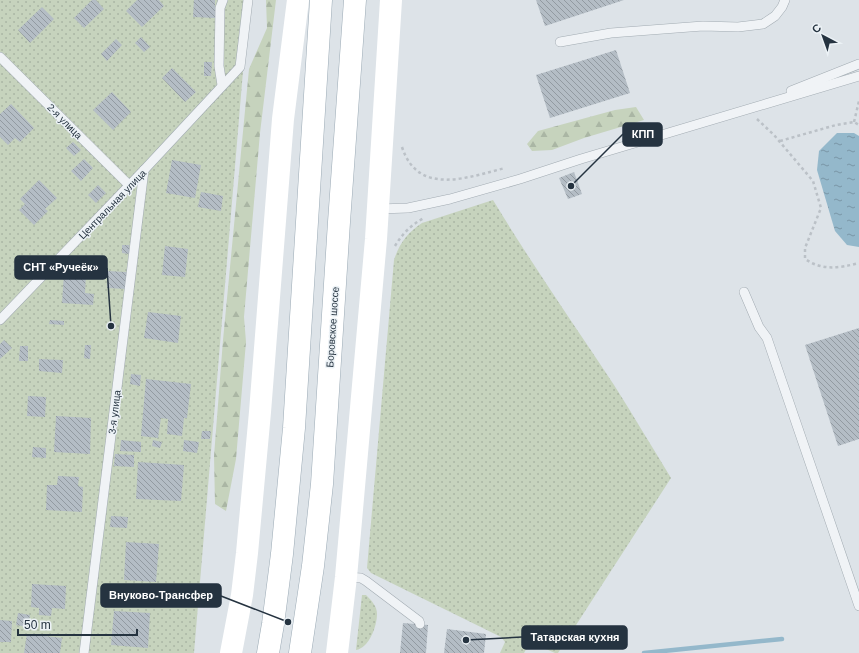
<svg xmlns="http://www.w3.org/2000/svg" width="859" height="653" viewBox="0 0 859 653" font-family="Helvetica,sans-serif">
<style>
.green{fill:url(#green-dots)}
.forest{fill:url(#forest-firs)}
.water{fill:url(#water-ripples)}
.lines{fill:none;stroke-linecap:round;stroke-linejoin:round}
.stream{stroke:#94b8cb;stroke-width:4.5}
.building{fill:url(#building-back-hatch)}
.lane-casing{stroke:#a2abb2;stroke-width:10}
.primary-casing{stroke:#9baab5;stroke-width:23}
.path{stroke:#bbc1c7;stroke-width:2.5;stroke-dasharray:3 3;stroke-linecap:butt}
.lane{stroke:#f0f3f6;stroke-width:9}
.secondary{stroke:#fff;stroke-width:22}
.primary{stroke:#fff;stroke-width:22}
.labels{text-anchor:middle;stroke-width:3;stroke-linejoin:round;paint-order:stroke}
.street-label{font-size:10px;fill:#253340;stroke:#ecf2f6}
.leader{fill:none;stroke:#253340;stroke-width:1.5}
.callout-dot{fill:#253340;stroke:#ecf2f6;stroke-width:1.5}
.callout{fill:#253340;stroke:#253340;stroke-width:1.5}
.callout-label{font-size:11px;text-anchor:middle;font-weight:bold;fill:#fff}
</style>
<defs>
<pattern id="green-dots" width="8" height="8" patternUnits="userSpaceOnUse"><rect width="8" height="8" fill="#c6d3bd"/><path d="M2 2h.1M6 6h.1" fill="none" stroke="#aab6a4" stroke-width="1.8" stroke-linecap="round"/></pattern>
<pattern id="forest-firs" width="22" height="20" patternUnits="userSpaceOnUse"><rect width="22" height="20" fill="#c6d3bd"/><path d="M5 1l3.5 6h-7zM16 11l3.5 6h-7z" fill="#aab6a4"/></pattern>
<pattern id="water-ripples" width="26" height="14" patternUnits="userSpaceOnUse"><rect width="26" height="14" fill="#94b8cb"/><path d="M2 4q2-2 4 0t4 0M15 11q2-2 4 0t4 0" fill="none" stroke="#7996a6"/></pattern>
<pattern id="building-back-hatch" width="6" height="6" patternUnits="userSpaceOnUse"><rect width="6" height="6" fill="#b4bdc5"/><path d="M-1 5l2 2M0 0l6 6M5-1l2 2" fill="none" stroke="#929aa1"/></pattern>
</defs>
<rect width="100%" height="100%" fill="#dde3e8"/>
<!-- green -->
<g class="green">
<path d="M0,0h249l-55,653h-194z"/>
<path d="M493,200c38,63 80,123 121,185 19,30 38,62 57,93l-113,175h-3l-25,-11 -6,11h-24l5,-11 -4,-5 -130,-64 -4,-5 27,-308c5,-16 14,-28 28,-37z"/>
<path d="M362,595h4c5,5 11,11 11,19 0,12 -8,34 -21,36z"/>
</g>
<!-- forest -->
<g class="forest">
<path d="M266,0h10l-16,133 -16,184 2,25 -10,117 -10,52 -11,-7 -1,-48 9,-116 26,-271 18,-41z"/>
<path d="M636,107l8,13 -60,18 -32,12 -20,1 -5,-7 11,-13 77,-21z"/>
</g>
<!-- water -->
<path class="water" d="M837,133h17l5,3v111l-12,-2 -12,-14 -18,-61 2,-19z"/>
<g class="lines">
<!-- stream -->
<path class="stream" d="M644,653l138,-14"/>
</g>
<!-- building -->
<g class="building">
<path d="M92,0h4l8,9 -20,19 -10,-10z"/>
<path d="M137,0h22l5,6 -22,21 -16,-16z"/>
<path d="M194,0h21v18l-22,-1z"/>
<path d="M536,0h88l-79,26z"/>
<path d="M42,7l12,12 -24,24 -12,-13z"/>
<path d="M141,37l9,10 -6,5 -9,-9z"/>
<path d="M116,39l6,6 -15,16 -6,-7z"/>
<path d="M616,50l14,43 -80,25 -14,-43z"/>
<path d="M204,62h8l-1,14h-7z"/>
<path d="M172,68l24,24 -11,10 -23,-24z"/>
<path d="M112,92l19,20 -18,18 -20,-20z"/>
<path d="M11,104l23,24 -14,14 -5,-4 -7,7 -8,-8v-23z"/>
<path d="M73,142l8,8 -7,6 -8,-8z"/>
<path d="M84,159l9,9 -12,13 -10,-10z"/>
<path d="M172,160l29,5 -6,33 -29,-5z"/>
<path d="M574,172l8,22 -14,5 -9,-21z"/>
<path d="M39,180l18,18 -12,11 3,2 -14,14 -15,-15 6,-6 -5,-5z"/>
<path d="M98,185l8,8 -10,10 -8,-8z"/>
<path d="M201,192l22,4 -2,15 -23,-4z"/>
<path d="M122,245h7v9l-7,-1z"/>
<path d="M165,246l23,3 -3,28 -23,-2z"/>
<path d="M108,271l18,1v17l-19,-1z"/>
<path d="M64,273l22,1 -1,19 9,1 -1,11 -31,-2z"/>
<path d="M148,312l33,4 -3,27 -34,-5z"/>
<path d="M50,320l14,1v4l-15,-1z"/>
<path d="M859,328v111l-21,7 -33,-101z"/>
<path d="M4,340l8,8 -12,11v-15z"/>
<path d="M85,345h6l-1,14 -6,-1z"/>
<path d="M20,346h8v15h-9z"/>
<path d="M39,359l24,1 -1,13 -23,-2z"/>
<path d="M131,374l10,1 -1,11 -10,-2z"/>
<path d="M146,379l45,5 -4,34h-3l-2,18 -15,-2 1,-15 -7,-1 -3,20 -17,-2z"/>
<path d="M28,396l18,1 -1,20 -18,-1z"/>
<path d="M56,416l35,2 -1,36 -36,-2z"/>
<path d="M202,431h9l-1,8h-9z"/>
<path d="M121,440l20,2v10l-21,-1z"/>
<path d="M153,440l9,2 -2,6 -8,-2z"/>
<path d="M184,440l15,2 -2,11 -14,-2z"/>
<path d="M33,447l13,1v10l-14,-1z"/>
<path d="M115,454l19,1v12l-20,-1z"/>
<path d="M138,462l46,3 -3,36 -45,-2z"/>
<path d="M58,476l21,1 -1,9 5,1 -1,25 -36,-2 1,-25h10z"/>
<path d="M111,516l17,1 -1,11 -17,-1z"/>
<path d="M126,542l33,2 -3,38 -32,-2z"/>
<path d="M32,584l34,2 -1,23 -13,-1 -1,8 -12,-1v-7l-8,-1z"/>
<path d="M114,611l36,2 -2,35 -37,-3z"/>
<path d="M18,613l12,2 -2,12 -12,-2z"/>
<path d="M0,620l12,1 -1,21h-11z"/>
<path d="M403,623l25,2 -2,28h-26z"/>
<path d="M447,629l39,5 -2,19h-40z"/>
<path d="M27,634l35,4 -2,15h-36z"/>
</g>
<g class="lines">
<!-- lane casing -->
<g class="lane-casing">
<g id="lane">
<path d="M560,42l51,-9 92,-7 35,1 25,-3 12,-8 7,-9 3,-7"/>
<path d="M0,57l129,128"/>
<path d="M222,85l-3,-19 1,-58 3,-8"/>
<path d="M791,91l68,-27"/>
<path d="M379,209l29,-1 42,-9 70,-20 61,-20 278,-83"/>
<path d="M744,292l15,35 8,11 92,268"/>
<path d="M0,320l144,-150 96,-103 8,-67"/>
<path d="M346,577l15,1 5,3 53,40 1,3"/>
<path d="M84,653l60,-483"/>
</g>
</g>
<!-- primary casing -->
<g class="primary-casing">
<g id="primary">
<path d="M268,653l5,-29 9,-70 12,-126 27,-428"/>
<path d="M300,653l13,-87 9,-82 17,-262 16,-222"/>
</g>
</g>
<!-- path -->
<g class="path">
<path d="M757,119l17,16 39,46 8,27 -16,40v11c18,12 34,9 54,4"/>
<path d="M854,122l5,-21"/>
<path d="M780,141l56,-16 18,-3 5,3"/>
<path d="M402,147c16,50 67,30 103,21"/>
<path d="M395,246c7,-12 16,-21 29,-28"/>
</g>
<!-- lane -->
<use href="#lane" class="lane"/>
<!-- secondary -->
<g class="secondary">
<path d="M231,653l11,-58 5,-42 13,-141 23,-293 15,-119"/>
<path d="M337,653l9,-76 30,-338 15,-239"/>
</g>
<!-- primary -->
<use href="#primary" class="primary"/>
</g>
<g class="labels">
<!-- street labels -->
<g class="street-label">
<text transform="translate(65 121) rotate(45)" y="4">2-я улица</text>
<text transform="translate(112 204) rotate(-46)" y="4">Центральная улица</text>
<text transform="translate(332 327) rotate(-86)" y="4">Боровское шоссе</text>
<text transform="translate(114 412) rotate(-83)" y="4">3-я улица</text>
</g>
</g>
<!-- callouts -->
<path class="leader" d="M571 186L623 134M111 326L107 268M288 622L221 596M466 640L522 637"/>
<g class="callout-dot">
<circle cx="571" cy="186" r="4"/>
<circle cx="111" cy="326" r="4"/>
<circle cx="288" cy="622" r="4"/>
<circle cx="466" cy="640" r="4"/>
</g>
<g class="callout">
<rect x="623" y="123" width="39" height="23" rx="4"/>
<rect x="15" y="256" width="92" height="23" rx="4"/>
<rect x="101" y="584" width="120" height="23" rx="4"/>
<rect x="522" y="626" width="105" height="23" rx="4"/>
</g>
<g class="callout-label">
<text x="643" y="138">КПП</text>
<text x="61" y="271">СНТ «Ручеёк»</text>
<text x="161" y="599">Внуково-Трансфер</text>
<text x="575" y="641">Татарская кухня</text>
</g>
<!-- north arrow -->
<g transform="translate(823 36) rotate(319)" stroke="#ecf2f6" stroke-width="3" paint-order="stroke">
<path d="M0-3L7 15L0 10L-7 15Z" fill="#253340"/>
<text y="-6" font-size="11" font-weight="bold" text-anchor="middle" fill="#253340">С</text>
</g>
<!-- scale -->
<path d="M18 629v6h119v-6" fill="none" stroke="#253340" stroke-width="2"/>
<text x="24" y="629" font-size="12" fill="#253340" stroke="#ecf2f6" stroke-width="3" paint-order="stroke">50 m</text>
</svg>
